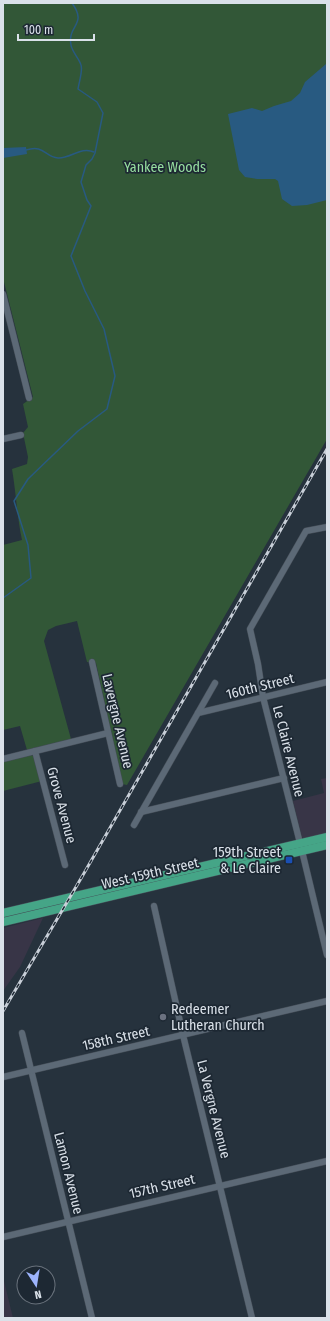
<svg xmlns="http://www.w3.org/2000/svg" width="330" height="1321" viewBox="0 0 330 1321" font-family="'Fira Sans Condensed',sans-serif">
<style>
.commercial{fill:#383547}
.green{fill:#325737}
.water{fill:#285a81}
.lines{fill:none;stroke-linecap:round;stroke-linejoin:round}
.stream{stroke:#285a81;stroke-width:1.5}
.minor-casing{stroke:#444d57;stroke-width:7}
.major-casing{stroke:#444d57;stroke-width:9}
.minor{stroke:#5c6976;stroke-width:6}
.major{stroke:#45a587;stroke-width:8}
.rail-casing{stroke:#c8cfd8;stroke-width:3}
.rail{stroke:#1d2833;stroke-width:1.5;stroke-dasharray:4.5;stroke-linecap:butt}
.transit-dot{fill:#1a4fb4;stroke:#1d2833;stroke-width:1.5}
.worship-dot{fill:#6b7280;stroke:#1d2833;stroke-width:1.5}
.labels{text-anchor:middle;stroke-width:3.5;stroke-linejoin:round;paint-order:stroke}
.park-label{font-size:14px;fill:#96de9f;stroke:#1d2833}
.street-label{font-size:14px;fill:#dae1e9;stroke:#1d2833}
.poi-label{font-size:14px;fill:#dae1e9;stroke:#1d2833;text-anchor:end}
</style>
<rect width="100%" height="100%" fill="#26323d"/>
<!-- commercial -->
<g class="commercial">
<path d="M327,778v56l-23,5 -2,-2 -9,-36 31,-8 -3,-14z"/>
<path d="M43,918l-23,49 -17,24v-63z"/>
<path d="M3,1281h1l9,37h-10z"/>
</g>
<!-- green -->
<g class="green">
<path d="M3,3h324v436l-200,346 -5,-1 -26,-121 -9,-1 -10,-41 -21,5 -8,4 -4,11 27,98 -44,11 -7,-24 -17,4v-185l19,-5c-5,-24 -6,-47 -10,-71l15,-5 1,-7 -5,-24 5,-6 -5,-23 10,-7 -30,-119z"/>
<path d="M30,755l5,1 7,25 -39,10v-30z"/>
</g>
<!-- water -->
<g class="water">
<path d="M326,64h1v136l-20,5 -15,1 -10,-7 -4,-18 -3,-2h-18l-12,-2 -6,-7 -11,-56 24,-6 10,3 12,-5 17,-5 9,-8 5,-11z"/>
<path d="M26,147l1,7 -24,4v-10z"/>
</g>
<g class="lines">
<!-- stream -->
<g class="stream">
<path d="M26,150c18,-6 19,7 32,8 12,1 23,-12 36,-6"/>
<path d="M3,598l28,-20 -3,-33 -14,-44 14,-22 50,-48 29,-22 8,-33 -11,-47 -19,-38 -14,-35 20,-50 -4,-6 -6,-18 5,-17 6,-6 3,-6 8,-40 -6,-11 -19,-13c1,-7 5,-18 3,-24 -2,-7 -9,-13 -10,-20 -4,-20 17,-20 1,-42"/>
</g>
<!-- minor casing -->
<g class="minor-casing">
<g id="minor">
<path d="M3,294l26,104"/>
<path d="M3,439l18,-4"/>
<path d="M92,662l28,122"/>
<path d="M198,713l129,-31"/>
<path d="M35,751l30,114"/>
<path d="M3,759l105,-26"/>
<path d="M141,812l143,-34"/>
<path d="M134,825l81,-142"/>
<path d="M300,843l-37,-146 -5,-33 -8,-35 56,-98 21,-4"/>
<path d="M302,851l25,104"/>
<path d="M154,906l29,129 69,283"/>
<path d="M22,1033l70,285"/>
<path d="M3,1077l324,-76"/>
<path d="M3,1237l324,-76"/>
</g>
</g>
<!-- major casing -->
<g class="major-casing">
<g id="major">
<path d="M3,913l324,-76"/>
<path d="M3,922l324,-77"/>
</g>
</g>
<!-- minor -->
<use href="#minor" class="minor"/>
<!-- major -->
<use href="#major" class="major"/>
<!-- rail casing -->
<g class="rail-casing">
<path id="rail" d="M3,1011l80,-136 244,-426"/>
</g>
<!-- rail -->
<use href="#rail" class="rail"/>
</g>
<!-- markers -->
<rect class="transit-dot" x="285" y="856" width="8" height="8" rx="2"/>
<circle class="worship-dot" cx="163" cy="1017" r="4"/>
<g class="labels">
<!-- park labels -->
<g class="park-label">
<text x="165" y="172">Yankee Woods</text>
</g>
<!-- street labels -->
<g class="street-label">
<text transform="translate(260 686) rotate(-14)" y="5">160th Street</text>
<text transform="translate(118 721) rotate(77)" y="5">Lavergne Avenue</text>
<text transform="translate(289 751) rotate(76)" y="5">Le Claire Avenue</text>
<text transform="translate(62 805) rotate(75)" y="5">Grove Avenue</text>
<text transform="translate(150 873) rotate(-13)" y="5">West 159th Street</text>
<text transform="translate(116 1038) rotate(-13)" y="5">158th Street</text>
<text transform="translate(214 1109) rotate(76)" y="5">La Vergne Avenue</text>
<text transform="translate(69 1173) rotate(76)" y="5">Lamon Avenue</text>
<text transform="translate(162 1186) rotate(-13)" y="5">157th Street</text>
</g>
<!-- poi labels -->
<g class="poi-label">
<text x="281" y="857">159th Street<tspan x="281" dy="16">&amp; Le Claire</tspan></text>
<text x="171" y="1014" text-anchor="start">Redeemer<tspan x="171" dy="16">Lutheran Church</tspan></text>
</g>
</g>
<!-- border -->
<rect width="330" height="1321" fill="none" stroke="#dae1e9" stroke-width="8"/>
<!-- north arrow -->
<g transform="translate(36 1285) rotate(168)"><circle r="19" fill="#1d2833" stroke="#69727c"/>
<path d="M0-3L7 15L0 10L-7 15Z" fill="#9db4fd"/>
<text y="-6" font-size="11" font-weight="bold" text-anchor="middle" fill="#dae1e9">N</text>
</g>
<!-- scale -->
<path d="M18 34v6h76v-6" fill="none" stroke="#dae1e9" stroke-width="2"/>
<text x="24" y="34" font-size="12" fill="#dae1e9" stroke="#1d2833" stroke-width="3" paint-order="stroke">100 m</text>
</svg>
